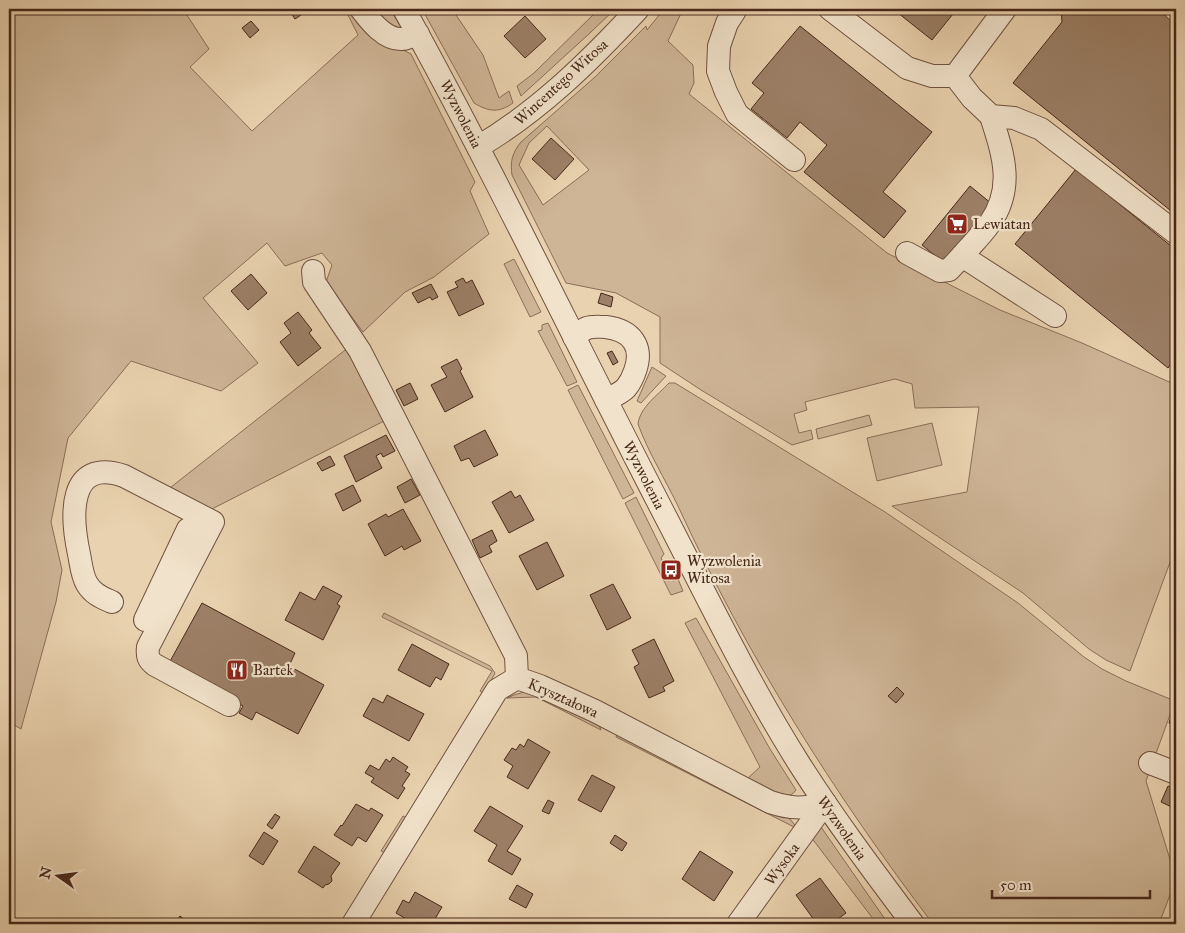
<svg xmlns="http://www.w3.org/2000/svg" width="1185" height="933" viewBox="0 0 1185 933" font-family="'IM FELL Great Primer',serif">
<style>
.green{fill:#ceb596;stroke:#8b6e58;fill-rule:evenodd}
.building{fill:#9c8067;stroke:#48281a}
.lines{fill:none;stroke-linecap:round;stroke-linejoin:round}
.minor-casing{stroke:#70523f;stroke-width:24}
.minor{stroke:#f1e2cb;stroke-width:22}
.labels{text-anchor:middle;stroke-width:4.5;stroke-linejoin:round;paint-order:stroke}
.street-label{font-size:15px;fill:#48281a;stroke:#f1e2cb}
.poi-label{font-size:15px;fill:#48281a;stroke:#f1e2cb;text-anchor:start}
</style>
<rect width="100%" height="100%" fill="#e9d2af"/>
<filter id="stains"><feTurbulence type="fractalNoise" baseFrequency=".004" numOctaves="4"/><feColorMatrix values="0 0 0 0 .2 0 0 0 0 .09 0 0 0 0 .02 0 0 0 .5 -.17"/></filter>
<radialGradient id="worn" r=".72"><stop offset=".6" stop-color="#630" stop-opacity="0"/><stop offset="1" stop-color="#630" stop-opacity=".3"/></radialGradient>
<!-- green -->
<g class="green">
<path d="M9,9h174l26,40 -19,18 62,64 106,-96 -13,-26h8l29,30 29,15 64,128 -5,9 19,43 -55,43 -29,15 -42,40 -37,-50 6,-17 -10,-12 -37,13 -18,-23 -64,55 55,65 -37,28 -90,-30 -63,77 -17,84 11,48 -6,32 -35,127 -12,-7z"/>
<path d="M366,9h24l14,23z"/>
<path d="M422,9h30l31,46 16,43 10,-7 4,12c-14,10 -24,9 -39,0z"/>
<path d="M599,9h16l-25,24 -69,63 -4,-10 17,-13z"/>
<path d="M664,9h19l-15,32 25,24 1,18 -5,11 198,159 113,57 82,33 94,42v161l-46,125 -24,-11 -17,-11 -66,-56 -131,-87 75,-14 12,-85 -64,1 -3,-24 -17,-5 -90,23 2,8 -13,4 5,19 12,-3 2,9 -21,6 -91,-55 -41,-27v-46l-44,-24 -50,-10 -54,-108c-2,-13 0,-22 9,-33l74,-65 51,-51 1,4zM547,126l42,44 -46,35 -24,-40 10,-22z"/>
<path d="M514,259l27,53 -11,5 -26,-53z"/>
<path d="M548,323l29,59 -10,4 -29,-55 4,-1v-5z"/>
<path d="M349,347l35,74 -174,89 -44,-19z"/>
<path d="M652,367l14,9 -25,27 -4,-2z"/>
<path d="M669,383h6l210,129 133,91 66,54 18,12 24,12 49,20 -29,80 30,98 -17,45h-226c-99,-130 -187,-270 -255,-418 -13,-27 -30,-54 -40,-82 2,-17 20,-29 31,-41z"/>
<path d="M578,385l56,108 -11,6 -55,-109z"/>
<path d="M869,415l3,10 -54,14 -2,-10z"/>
<path d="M932,423l10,42 -65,16 -10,-43z"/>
<path d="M636,497l28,57 -3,4 12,23 5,-2 5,12 -12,4 -46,-92z"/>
<path d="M384,613l106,53 5,7 -11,21 -4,-3 12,-20 -110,-54z"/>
<path d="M696,618l74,131 26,41c-10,16 -36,-6 -48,-12l12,-11 -75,-144z"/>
<path d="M524,692l12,1 62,29 3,8 -65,-33 -29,1 7,-3z"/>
<path d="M619,731l171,88 8,10 -182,-92z"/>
<path d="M403,816l4,2 -21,35 -5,-2z"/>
<path d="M821,827l66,95 -2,2h-8l-66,-87z"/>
</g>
<!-- building -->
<g class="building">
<path d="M288,9h22l-15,10z"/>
<path d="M893,9h64l-25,31z"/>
<path d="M1061,9h98l17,14v192l-163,-132 49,-61z"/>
<path d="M525,16l21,23 -21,19 -21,-22z"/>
<path d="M251,21l8,9 -9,8 -8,-10z"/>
<path d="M800,26l132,106 -49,60 23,19 -22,27 -80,-66 23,-27 -27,-23 -13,16 -36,-29 13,-16 -12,-10z"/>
<path d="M551,138l23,21 -19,21 -23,-21z"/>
<path d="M1076,169l100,81v107l-8,11 -153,-124z"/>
<path d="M970,186l22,18 -49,58 -21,-17z"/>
<path d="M251,274l16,19 -19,17 -17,-19z"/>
<path d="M463,278l3,5 6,-3 12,24 -25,12 -12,-24 11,-5 -3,-5z"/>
<path d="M431,284l7,13 -6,3 -2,-3 -12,6 -6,-10z"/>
<path d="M601,293l12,4 -2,10 -13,-4z"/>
<path d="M298,312l14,18 -3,3 12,15 -23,18 -18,-24 11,-9 -7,-10z"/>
<path d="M612,351l6,11 -5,3 -6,-12z"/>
<path d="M457,359l5,10 -2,2 13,26 -28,15 -14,-27 16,-8 -6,-10z"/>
<path d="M410,383l8,16 -14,7 -8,-16z"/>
<path d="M485,430l13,25 -24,12 -5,-9 -8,3 -7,-15z"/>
<path d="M386,435l9,16 -12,6 -2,-4 -5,3 6,12 -26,14 -12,-26z"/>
<path d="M330,456l5,9 -13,6 -5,-8z"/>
<path d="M411,479l9,16 -15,8 -8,-16z"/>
<path d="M353,485l8,16 -18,10 -8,-17z"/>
<path d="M511,491l4,7 5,-3 14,25 -25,13 -17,-31z"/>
<path d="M403,509l18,32 -17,9 -2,-4 -17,10 -17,-32 18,-10 2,3z"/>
<path d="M492,530l5,11 -8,5 3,6 -12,6 -8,-18z"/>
<path d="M547,542l17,34 -27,14 -18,-34z"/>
<path d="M613,584l18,34 -24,12 -17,-35z"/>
<path d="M323,586l19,10 -5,8 3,2 -17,34 -38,-20 15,-28 15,8z"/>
<path d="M202,603l93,50 -6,13 35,19 -26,49 -42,-22 -4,8 -13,-7 4,-7 -75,-41z"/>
<path d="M654,639l20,42 -11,6 2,4 -16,7 -15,-31 5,-3 -7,-14z"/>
<path d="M412,644l37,20 -8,16 -5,-3 -6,10 -32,-17z"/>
<path d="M897,687l7,7 -8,9 -8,-7z"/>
<path d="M387,695l37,19 -15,27 -46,-25 10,-18 10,5z"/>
<path d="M1175,706h1v20l-7,-3z"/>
<path d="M528,739l22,13 -22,37 -21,-12 6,-11 -9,-6 8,-12 4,2 4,-6 4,3z"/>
<path d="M393,757l15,10 -3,4 5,3 -8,12 3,2 -7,11 -27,-17 3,-4 -9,-5 5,-8 9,5 7,-11 4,3z"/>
<path d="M592,775l23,12 -14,25 -23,-12z"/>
<path d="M1168,786l8,4v19l-15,-7z"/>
<path d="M548,800l6,3 -5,11 -7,-3z"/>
<path d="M356,804l13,7 2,-3 12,7 -17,27 -8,-5 -6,9 -18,-11 7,-10 1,1z"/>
<path d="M490,806l33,20 -16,25 14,8 -9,16 -24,-14 9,-16 -23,-14z"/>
<path d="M275,814l5,3 -8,12 -5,-4z"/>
<path d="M264,832l14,9 -15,24 -14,-9z"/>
<path d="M615,835l12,8 -5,8 -12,-8z"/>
<path d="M314,846l26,17 -9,13 1,5 -3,3 -4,1 -2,3 -25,-16z"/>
<path d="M700,851l33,21 -19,29 -32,-22z"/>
<path d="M820,878l26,35 -15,11h-14l-21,-29z"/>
<path d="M517,885l16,9 -7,14 -17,-9z"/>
<path d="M415,892l27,15 -10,17h-17l-19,-11 7,-13 6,3z"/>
<path d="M180,916l10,8h-16z"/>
</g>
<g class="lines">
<!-- minor casing -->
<g class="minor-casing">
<g id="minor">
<path d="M361,9c9,12 24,31 41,30 5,0 11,-4 16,-5"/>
<path d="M404,9c94,170 178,347 268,520 41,80 80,160 128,236 35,55 74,107 113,159"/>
<path d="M736,9l-9,14 -8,23 -1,25 8,21 11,22 57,46"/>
<path d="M830,9l77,59 25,8h23l50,-67"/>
<path d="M1175,9l1,1"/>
<path d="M955,76l17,22 19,18 23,2 27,11 135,104"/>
<path d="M991,116c12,38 24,71 -1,107 -8,12 -19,22 -28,33l93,60"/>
<path d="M478,147c61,-36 112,-86 160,-138"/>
<path d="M907,253l33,18 9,-1 13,-14"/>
<path d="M313,271l1,11 46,69 156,305 1,22"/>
<path d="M574,337c4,-2 8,-7 13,-9 5,-2 13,-1 19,-1 25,3 38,19 29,44 -2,6 -5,12 -9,17 -5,5 -14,9 -20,12"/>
<path d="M112,602c-11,-5 -19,-8 -25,-18 -5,-8 -6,-20 -8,-30 -8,-37 -12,-97 45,-78l89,46 -65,125c-1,9 0,13 7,18l74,40"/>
<path d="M145,620l43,-91"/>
<path d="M517,678l23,8 55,25 175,91c21,7 34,7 55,1"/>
<path d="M1150,763l26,10"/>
<path d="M353,924l144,-234 20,-12"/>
<path d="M738,924l87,-121"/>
</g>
</g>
<!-- minor -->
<use href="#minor" class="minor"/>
</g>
<!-- icons -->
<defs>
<g id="supermarket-square" transform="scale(1.125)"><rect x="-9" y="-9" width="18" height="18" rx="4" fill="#8f2418" stroke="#f1e2cb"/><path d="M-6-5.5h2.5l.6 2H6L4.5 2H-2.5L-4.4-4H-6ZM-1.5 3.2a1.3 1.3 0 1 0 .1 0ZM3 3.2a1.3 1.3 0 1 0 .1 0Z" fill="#fff"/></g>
<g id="bus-square" transform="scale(1.125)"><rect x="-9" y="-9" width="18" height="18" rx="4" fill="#8f2418" stroke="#f1e2cb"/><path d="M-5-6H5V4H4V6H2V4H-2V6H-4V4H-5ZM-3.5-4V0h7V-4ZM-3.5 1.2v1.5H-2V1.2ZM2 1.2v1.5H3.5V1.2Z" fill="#fff"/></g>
<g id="restaurant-square" transform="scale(1.125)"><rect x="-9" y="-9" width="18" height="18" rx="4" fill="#8f2418" stroke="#f1e2cb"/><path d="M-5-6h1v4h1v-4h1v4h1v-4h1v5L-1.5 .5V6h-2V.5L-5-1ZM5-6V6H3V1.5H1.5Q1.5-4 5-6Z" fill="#fff"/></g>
</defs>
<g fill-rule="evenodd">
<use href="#supermarket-square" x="957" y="224"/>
<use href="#bus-square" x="671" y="570"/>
<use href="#restaurant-square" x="237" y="670"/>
</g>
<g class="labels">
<!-- street labels -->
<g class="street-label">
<text transform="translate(561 82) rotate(-42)" y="5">Wincentego Witosa</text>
<text transform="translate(461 114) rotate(63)" y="5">Wyzwolenia</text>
<text transform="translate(644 475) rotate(63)" y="5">Wyzwolenia</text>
<text transform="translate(563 698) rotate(24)" y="5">Kryształowa</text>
<text transform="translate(842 828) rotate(55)" y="5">Wyzwolenia</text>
<text transform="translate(782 864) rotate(-54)" y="5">Wysoka</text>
</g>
<!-- poi labels -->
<g class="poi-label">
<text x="973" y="229">Lewiatan</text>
<text x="687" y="566">Wyzwolenia<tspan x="687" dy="17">Witosa</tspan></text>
<text x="253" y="675">Bartek</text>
</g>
</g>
<!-- margin -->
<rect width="1185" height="933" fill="none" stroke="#e9d2af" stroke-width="30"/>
<rect x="10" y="10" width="1165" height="913" fill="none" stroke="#48281a" stroke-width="2.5"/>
<rect x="15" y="15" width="1155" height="903" fill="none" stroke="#48281a"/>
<!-- north arrow -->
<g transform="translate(58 876) rotate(284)" stroke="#f1e2cb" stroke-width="4" paint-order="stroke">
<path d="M0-4L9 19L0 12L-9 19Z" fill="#48281a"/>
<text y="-8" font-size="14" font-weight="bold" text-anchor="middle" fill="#48281a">N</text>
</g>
<!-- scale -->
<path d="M992 890v8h158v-8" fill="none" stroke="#48281a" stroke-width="2.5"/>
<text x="1000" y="890" font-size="15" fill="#48281a" stroke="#f1e2cb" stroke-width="4" paint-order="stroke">50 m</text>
<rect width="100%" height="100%" filter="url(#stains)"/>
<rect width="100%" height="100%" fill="url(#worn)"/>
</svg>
